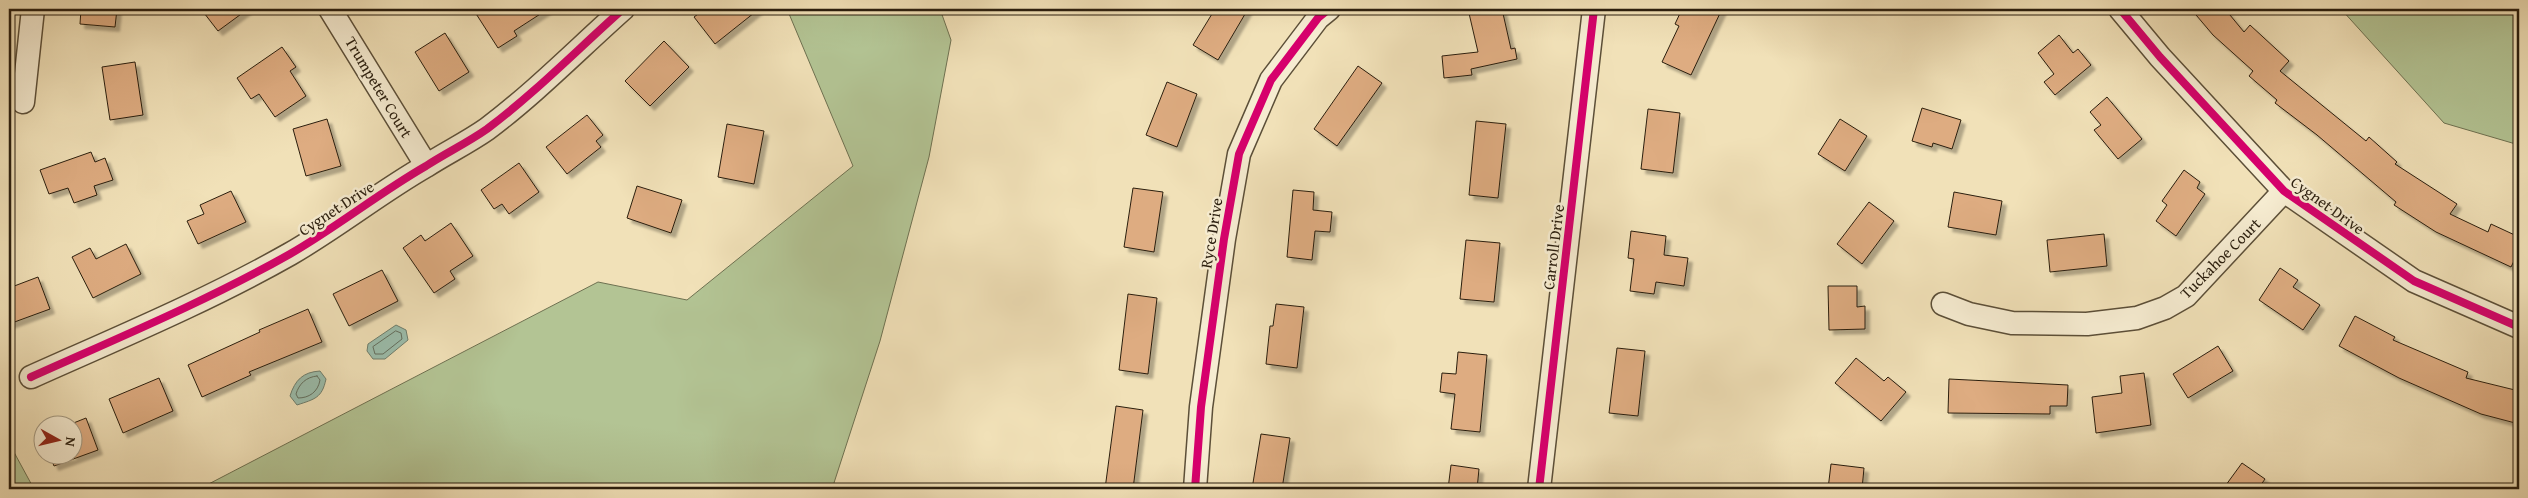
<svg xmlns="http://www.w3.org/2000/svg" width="2528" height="498" viewBox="0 0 2528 498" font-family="'Gentium Book Plus',serif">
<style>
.green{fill:#b3c494;stroke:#6e7151}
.water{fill:#9bbead;stroke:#6e7e6d}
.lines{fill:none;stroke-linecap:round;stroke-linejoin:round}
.shore{stroke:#626e5e;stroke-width:1}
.building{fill:#deac81;stroke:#2a1e0e;filter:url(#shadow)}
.minor-casing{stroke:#5c4f38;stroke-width:25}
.minor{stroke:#f6ecd1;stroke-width:22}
.cycleway-casing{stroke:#f6ecd1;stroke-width:11}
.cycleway{stroke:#d6006c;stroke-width:8}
.labels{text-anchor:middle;stroke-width:5;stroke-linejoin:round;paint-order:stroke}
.street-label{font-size:16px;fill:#2a1e0e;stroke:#f6ecd1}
</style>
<defs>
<filter id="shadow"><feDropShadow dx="4.5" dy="4.5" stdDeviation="1" flood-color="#0004"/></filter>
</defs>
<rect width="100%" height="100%" fill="#f1e1b8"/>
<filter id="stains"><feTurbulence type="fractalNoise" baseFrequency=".004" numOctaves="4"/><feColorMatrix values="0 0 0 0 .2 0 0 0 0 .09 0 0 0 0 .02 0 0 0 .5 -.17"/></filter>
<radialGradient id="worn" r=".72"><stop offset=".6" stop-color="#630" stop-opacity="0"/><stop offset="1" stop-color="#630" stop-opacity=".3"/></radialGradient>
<!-- green -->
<g class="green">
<path d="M787,9h153l11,31 -22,117 -49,184 -48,148h-633l399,-207 89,18 166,-134z"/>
<path d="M2341,9h178v136l-75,-22z"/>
<path d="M9,443l25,46h-25z"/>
</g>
<!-- water -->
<g class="water">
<path d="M396,325l10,5 2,10 -23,19h-12l-6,-8 1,-7z"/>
<path d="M320,371l6,8c-4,19 -11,20 -29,26l-7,-9c5,-16 13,-24 30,-25z"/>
</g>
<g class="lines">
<!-- shore -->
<g class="shore">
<path d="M396,331l5,2 1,6 -19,15h-8l-2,-7z"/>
<path d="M317,376l3,4c-2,12 -11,18 -22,18l-2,-4c3,-10 10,-17 21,-18z"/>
</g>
</g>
<!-- building -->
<g class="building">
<path d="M81,9h36l-2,18 -35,-3z"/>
<path d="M201,9h47l-30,22z"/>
<path d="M473,9h75l-34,22 3,5 -19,12z"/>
<path d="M705,9h54l-44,35 -21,-27z"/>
<path d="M1215,9h33l-30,51 -25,-15z"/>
<path d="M1468,9h34l9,40 4,-1 2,11 -46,10 1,6 -28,3 -2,-22 36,-4z"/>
<path d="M1682,9h40l-31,66 -29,-13 17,-36 -4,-2z"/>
<path d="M2191,9h34l19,23 6,-7 39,36 -9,10 86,70 3,-4 28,25 -2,2 62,40 -7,10 38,18 3,-8 28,13v14l-8,16 -75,-35 -42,-27 2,-3 -79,-67 -42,-32 2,-3 -28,-24 4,-5 -40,-36z"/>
<path d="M445,33l24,39 -30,19 -24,-39z"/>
<path d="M2059,35l14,18 5,-4 13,16 -36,30 -11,-13 10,-8 -16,-21z"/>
<path d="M664,41l25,26 -39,39 -25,-25z"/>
<path d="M282,47l14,20 -6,4 16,25 -31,21 -16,-23 -8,5 -14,-21z"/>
<path d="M135,62l8,53 -33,5 -8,-53z"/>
<path d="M1358,66l24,17 -45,63 -23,-17z"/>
<path d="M1167,82l30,12 -20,53 -31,-12z"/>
<path d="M2107,97l35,42 -24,20 -24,-29 7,-5 -11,-13z"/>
<path d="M1922,108l39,12 -9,29 -19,-6 -1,4 -20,-6z"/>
<path d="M1648,109l32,4 -7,60 -32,-4z"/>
<path d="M587,115l16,20 -7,6 5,6 -34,27 -21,-27z"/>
<path d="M327,119l14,47 -35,10 -13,-47z"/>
<path d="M1840,119l27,17 -22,35 -27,-17z"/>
<path d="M1476,121l30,3 -8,74 -29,-3z"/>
<path d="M727,124l37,7 -10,53 -36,-7z"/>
<path d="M91,152l4,10 10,-4 8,22 -19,6 3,9 -23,8 -6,-15 -19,6 -9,-24z"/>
<path d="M519,163l20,29 -30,22 -7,-10 -8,5 -13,-19z"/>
<path d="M2184,170l16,12 -3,6 8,6 -29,42 -20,-15 11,-16 -5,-4z"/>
<path d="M637,186l45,14 -11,33 -44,-15z"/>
<path d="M1133,188l30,4 -9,60 -30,-5z"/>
<path d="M1293,190l21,2 -1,18 19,2 -2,20 -15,-1 -3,29 -25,-3z"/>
<path d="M231,191l15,31 -48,22 -11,-23 17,-7 -4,-9z"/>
<path d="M1954,192l48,9 -6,34 -48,-8z"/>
<path d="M1869,202l25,19 -32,43 -25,-20z"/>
<path d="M451,223l22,33 -23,15 5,8 -21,14 -31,-45 18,-13 4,6z"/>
<path d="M1631,231l35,5 -2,19 24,3 -4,28 -28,-4 -2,12 -24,-3 4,-32 -6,-1z"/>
<path d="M2104,234l3,32 -57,6 -3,-32z"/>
<path d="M1466,240l34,3 -6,59 -34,-3z"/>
<path d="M126,244l15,30 -48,24 -21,-41 18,-9 6,11z"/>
<path d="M2280,268l18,12 -5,7 27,18 -17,25 -44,-30z"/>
<path d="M382,270l16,31 -49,25 -16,-32z"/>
<path d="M38,277l12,32 -41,15v-36z"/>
<path d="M1828,286h29v21l8,-1v23l-36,1z"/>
<path d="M1128,294l29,4 -9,76 -29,-4z"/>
<path d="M1276,304l28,3 -7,61 -31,-4 4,-38h3z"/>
<path d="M308,309l14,33 -73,30 2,3 -49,22 -14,-32 72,-33 -1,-2z"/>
<path d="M2355,316l40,21 -2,3 75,32 -2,6 53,13v33l-38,-10 -82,-36 -60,-32z"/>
<path d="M2218,346l15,25 -45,27 -15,-24z"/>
<path d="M1617,348l28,3 -7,65 -29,-3z"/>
<path d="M1458,352l29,3 -7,77 -29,-3 4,-35 -15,-2 2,-19 14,1z"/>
<path d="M1856,358l28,23 4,-4 18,15 -25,29 -46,-38z"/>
<path d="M2144,373l7,52 -55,8 -4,-36 30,-4 -2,-17z"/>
<path d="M159,378l14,33 -50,22 -14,-34z"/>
<path d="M1949,379l119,6 -1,21h-17v8l-102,-1z"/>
<path d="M1116,406l27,4 -10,79h-28z"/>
<path d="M86,418l12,32 -44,16 -4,-10h22v-30h-6z"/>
<path d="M1261,434l29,4 -8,51h-30z"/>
<path d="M2242,463l23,16 -7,10h-35z"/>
<path d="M1831,464l33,4 -2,21h-34z"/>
<path d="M1451,465l28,4 -2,20h-29z"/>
</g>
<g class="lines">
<!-- minor casing -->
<g class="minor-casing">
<g id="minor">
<path d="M330,9l96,156"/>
<path d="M2120,9l40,48 124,134 130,90 105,46"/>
<path d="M23,102l10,-93"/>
<path d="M1943,304l26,10 43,9 75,1 50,-6 28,-10 21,-12 98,-105"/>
<path d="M31,377c87,-39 176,-76 259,-123 47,-27 89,-61 136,-88 20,-13 41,-23 61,-37 48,-36 91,-80 136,-120"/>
<path d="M1195,489l6,-82 23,-168 15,-85 32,-74 47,-62 11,-9"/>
<path d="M1539,489l55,-480"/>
</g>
</g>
<!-- minor -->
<use href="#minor" class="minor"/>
<!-- cycleway casing -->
<g class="cycleway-casing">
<g id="cycleway">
<path d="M2120,9l40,48 124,134 130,90 105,46"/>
<path d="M31,377c87,-39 176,-76 259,-123 47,-27 89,-61 136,-88 20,-13 41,-23 61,-37 48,-36 91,-80 136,-120"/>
<path d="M1195,489l6,-82 23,-168 15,-85 32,-74 47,-62 11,-9"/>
<path d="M1539,489l55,-480"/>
</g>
</g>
<!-- cycleway -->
<use href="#cycleway" class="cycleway"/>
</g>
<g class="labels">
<!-- street labels -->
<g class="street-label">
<text transform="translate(379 87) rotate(59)" y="6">Trumpeter Court</text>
<text transform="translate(2328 205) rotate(36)" y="6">Cygnet Drive</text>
<text transform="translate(336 208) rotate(-33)" y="6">Cygnet Drive</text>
<text transform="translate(1211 233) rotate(-81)" y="6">Ryce Drive</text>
<text transform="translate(1553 247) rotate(-83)" y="6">Carroll Drive</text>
<text transform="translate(2220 258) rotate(-45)" y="6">Tuckahoe Court</text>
</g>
</g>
<!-- margin -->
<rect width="2528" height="498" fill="none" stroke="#f1e1b8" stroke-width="30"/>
<rect x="10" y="10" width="2508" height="478" fill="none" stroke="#2a1e0e" stroke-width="2.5"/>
<rect x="15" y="15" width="2498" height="468" fill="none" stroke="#2a1e0e"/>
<!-- north arrow -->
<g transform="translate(58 440) rotate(98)"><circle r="24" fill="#f6ecd1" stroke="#a49a83"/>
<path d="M0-4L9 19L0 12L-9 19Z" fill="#8f2418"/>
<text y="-8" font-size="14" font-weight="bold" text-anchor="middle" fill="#2a1e0e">N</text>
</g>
<rect width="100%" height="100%" filter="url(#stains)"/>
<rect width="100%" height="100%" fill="url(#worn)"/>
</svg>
